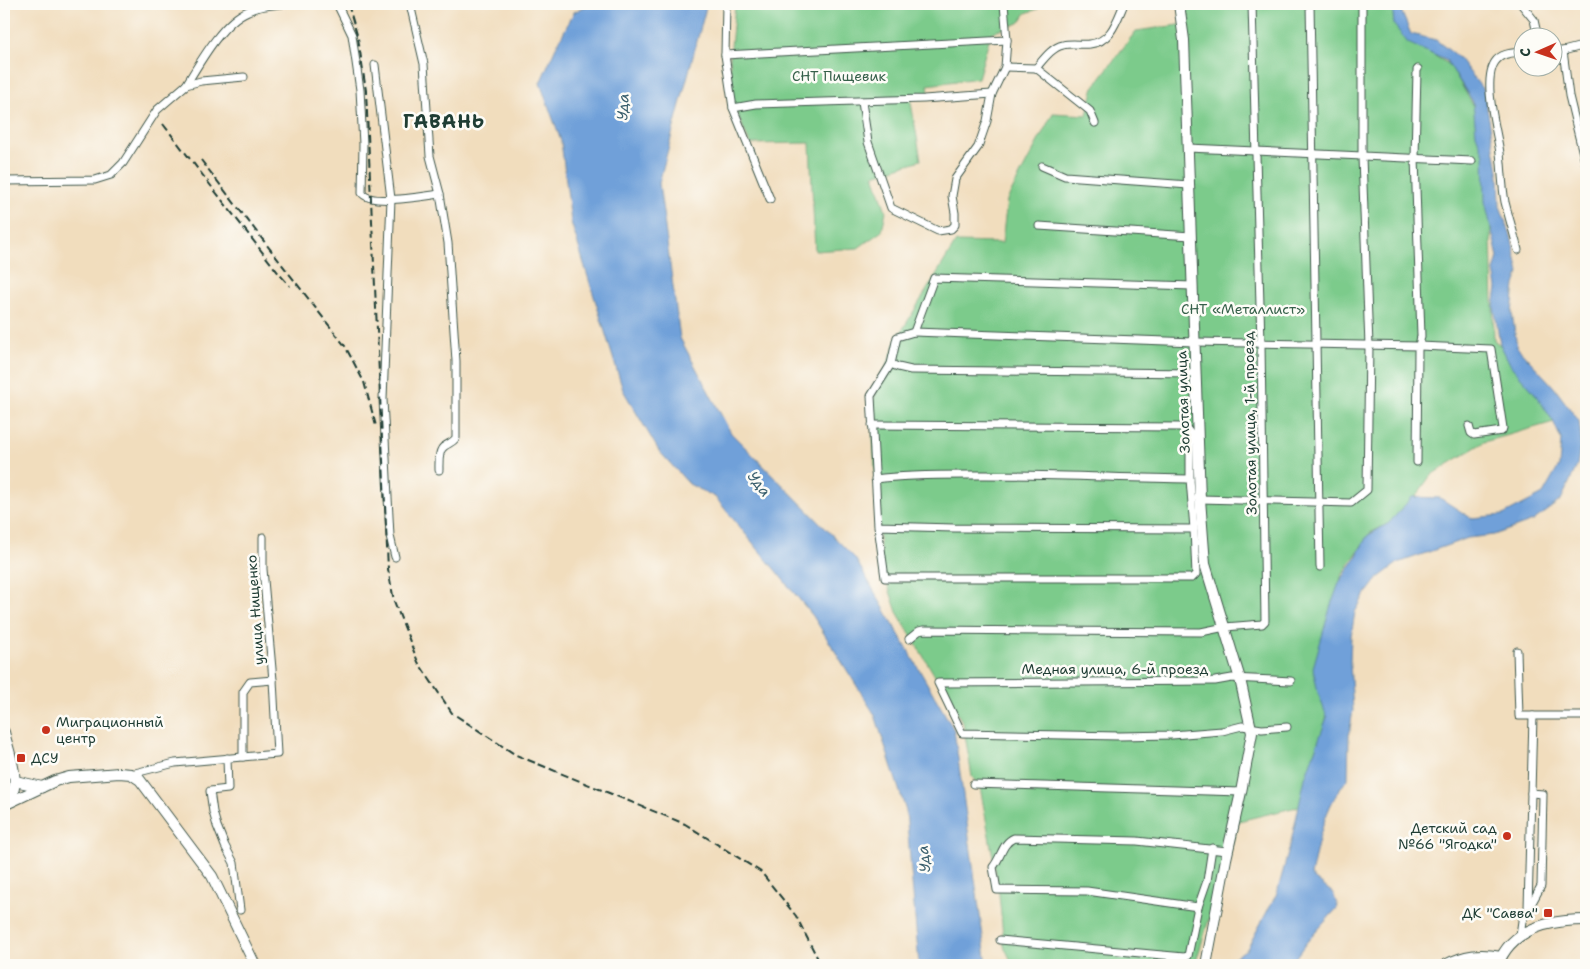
<svg xmlns="http://www.w3.org/2000/svg" width="1590" height="969" viewBox="0 0 1590 969" font-family="'Shantell Sans',sans-serif">
<style>
.green{fill:#7ccb8b;stroke:#4e8460}
.water{fill:#6fa0d9;stroke:#476e86}
.lines{fill:none;stroke-linecap:round;stroke-linejoin:round}
.street-casing{stroke:#3e5549;stroke-width:9}
.secondary-casing{stroke:#3e5549;stroke-width:12}
.street{stroke:#fff;stroke-width:7}
.secondary{stroke:#fff;stroke-width:10}
.rail{stroke:#1f3d34;stroke-width:2;stroke-dasharray:8 4;stroke-linecap:butt}
.poi-dot{fill:#c8321e;stroke:#fdfcf7;stroke-width:2}
.labels{text-anchor:middle;stroke-width:5;stroke-linejoin:round;paint-order:stroke}
.park-label{font-size:14px;fill:#36604a;stroke:#fdfcf7}
.street-label{font-size:14px;fill:#1f3d34;stroke:#fdfcf7}
.poi-label{font-size:14px;fill:#1f3d34;stroke:#fdfcf7;text-anchor:start}
.water-label{font-size:15px;font-style:italic;fill:#3b606e;stroke:#fdfcf7}
.district-label{font-size:19px;font-weight:bold;letter-spacing:1px;fill:#1f3d34;stroke:#fdfcf7}
</style>
<rect width="100%" height="100%" fill="#fdfcf7"/>
<filter id="ink" filterUnits="userSpaceOnUse"><feTurbulence type="fractalNoise" baseFrequency=".02" numOctaves="2"/><feDisplacementMap in="SourceGraphic" scale="10" xChannelSelector="R" yChannelSelector="G"/><feConvolveMatrix kernelMatrix="1 2 1 2 8 2 1 2 1" color-interpolation-filters="sRGB"/></filter>
<filter id="wash" filterUnits="userSpaceOnUse"><feTurbulence type="fractalNoise" baseFrequency=".0096" numOctaves="4" result="noise"/><feDisplacementMap in="SourceGraphic" scale="20" xChannelSelector="R" yChannelSelector="G"/><feGaussianBlur stdDeviation="1.12" result="paint"/><feColorMatrix in="noise" values="0 0 0 0 0 0 0 0 0 0 0 0 0 0 0 0 0 1.4 0 .05"/><feComposite in="paint" operator="in"/></filter>
<g filter="url(#wash)">
<rect width="100%" height="100%" fill="#f1ddbd"/>
<!-- green -->
<g class="green">
<path d="M735,4h303v5l-12,4 -7,10 -28,10 -13,45 -50,7 1,8 -19,4 11,63 -47,15 12,36 -4,20 -24,17 -43,3 -5,-108 -60,1 -19,-45 -1,-41z"/>
<path d="M1186,4h210l-2,12 26,31 30,18 23,40 16,64 5,171c27,21 45,51 60,82l-70,20 -53,33 -30,42 -31,16 -29,44 -23,96 10,34 -5,32 -22,67 -62,15 -44,144h-182l-9,-19 -6,-62 -18,-97 -8,-10 -9,-54 -66,-111 -16,-47 -10,-159 27,-69 58,-95 46,1 5,-43 46,-87 34,2 7,-29 42,-55 49,-7z"/>
</g>
<!-- water -->
<g class="water">
<path d="M590,4h117l-48,179 21,155 51,95 124,125 99,172 33,235h-68l-13,-154 -31,-96 -62,-99 -98,-119 -26,-13 -30,-33 -36,-61 -52,-168 -10,-81 -21,-58 15,-34 19,-37z"/>
<path d="M1392,4h10v9l9,21 25,6 23,18 25,33 15,85 1,30 11,30 8,37 -4,12 -3,28 5,34 36,39 26,35 2,18 -4,27 -16,34 -28,21 -39,14 -26,3 -70,25 -20,15 -14,18 -9,16 -4,24 -1,27 3,47 -4,25 -1,44c-24,26 -30,64 -37,97l22,17 5,14 -32,36 -16,22h-65v-2l22,-14 30,-56 14,-51 14,-64 22,-61 -9,-24 -5,-25 17,-60 9,-25 16,-24 12,-23 22,-13 23,-26 28,1 31,20 32,-3 40,-21 16,-28 2,-27 -8,-18 -20,-30 -22,-25 -11,-22 -6,-37 3,-19 -3,-17 4,-14 -13,-55 -1,-47 -8,-21 -3,-32 -26,-41 -39,-18 -14,-18z"/>
</g>
</g>
<g filter="url(#ink)">
<g class="lines">
<!-- street casing -->
<g class="street-casing">
<g id="street">
<path d="M337,4l15,31 8,55 3,54 -1,49c8,13 63,3 78,1"/>
<path d="M410,4l14,60 6,92 10,38 8,49 8,118v77c-4,5 -7,5 -11,8 -7,3 -6,17 -6,24"/>
<path d="M726,4l-1,51 8,53 37,91"/>
<path d="M1310,4l10,563"/>
<path d="M1521,4l13,16 4,18"/>
<path d="M1552,51h11l23,-6"/>
<path d="M1563,51l6,45 17,70"/>
<path d="M725,55l282,-15"/>
<path d="M375,65l16,134 -8,200 7,137 5,21"/>
<path d="M1005,67l31,1 54,43 5,12"/>
<path d="M1036,68c7,-8 16,-21 27,-23 8,-2 18,0 27,-1 21,-2 27,-24 34,-40"/>
<path d="M1418,69l-1,1 -2,88 6,178 -2,10 72,3 12,79 -1,3 -28,4 -3,-2 -2,-7"/>
<path d="M186,85c14,-23 37,-64 62,-74 10,-5 23,-6 34,-7"/>
<path d="M862,102l6,40 23,66 47,23 13,-2 4,-4v-12l-3,-17 3,-17 23,-32 9,-26 5,-27 13,-27 2,-27 -3,-36"/>
<path d="M733,108l23,-4 168,-5 68,-5"/>
<path d="M1188,148l284,13"/>
<path d="M1042,166l23,10 124,9"/>
<path d="M4,181l91,-1 16,-5 12,-12 34,-53 29,-25 15,-4 43,-4"/>
<path d="M1039,226l152,10"/>
<path d="M1518,250c-4,-16 -9,-32 -13,-48 -3,-16 -3,-33 -5,-49 -3,-22 -18,-72 -5,-91 6,-9 17,-9 27,-10"/>
<path d="M914,332l281,10 224,4 -1,3 -1,113"/>
<path d="M891,364l7,3 13,3 285,3"/>
<path d="M872,425l310,2 5,2 3,4v46"/>
<path d="M875,479c31,-4 61,-4 92,-4 75,-1 149,3 223,4l4,50"/>
<path d="M1200,499l151,4 16,-13 2,-144 -7,-189v-153"/>
<path d="M878,526l76,2 240,1 2,45 -4,4h-307l-7,-52 -7,-130 20,-32 6,-27 17,-5 20,-54 259,8"/>
<path d="M909,639l10,-8 4,-1 278,2 24,-5 37,-3 3,-3 -4,-277 -9,-340"/>
<path d="M1517,651l2,65h67"/>
<path d="M1287,727l-25,2 -20,-3 -20,5 -50,4 -52,1 -158,-3 -24,-50 277,-2 17,-3 59,3"/>
<path d="M243,757v-65l7,-10 23,-2"/>
<path d="M227,758l1,31 -18,2 3,21 4,14 8,20 9,17 6,47"/>
<path d="M131,774l44,-11 102,-9 -4,-74 -10,-111v-32"/>
<path d="M4,775l10,-2"/>
<path d="M973,784l268,8"/>
<path d="M1198,907l-111,-16 -90,-1 -4,-23c8,-9 9,-24 21,-29l123,3 90,10"/>
<path d="M1528,909l5,-193"/>
<path d="M1520,935l2,-14 19,-35 2,-92 -12,-1"/>
<path d="M1000,940l184,17 4,-1 10,-49 9,-26 5,-33"/>
</g>
</g>
<!-- secondary casing -->
<g class="secondary-casing">
<g id="secondary">
<path d="M1179,4l5,36 16,459 5,65 35,115 12,54 -11,59 -15,67 -20,106"/>
<path d="M4,732c5,22 17,47 6,69"/>
<path d="M15,781l27,6"/>
<path d="M4,805l51,-24 14,-4 50,-4 12,1 9,6 72,96 43,89"/>
<path d="M1445,965c20,-10 34,-12 56,-8"/>
<path d="M1498,965c13,-37 53,-45 88,-45"/>
</g>
</g>
<!-- street -->
<use href="#street" class="street"/>
<!-- secondary -->
<use href="#secondary" class="secondary"/>
<!-- rail -->
<g class="rail">
<path d="M348,4l10,34 8,53 22,478 6,32 24,61 34,51 64,42 169,69 76,48 35,44 25,49"/>
<path d="M163,124l117,151 10,11"/>
<path d="M201,160l144,186 19,36 12,44"/>
</g>
</g>
</g>
<!-- markers -->
<g class="poi-dot">
<circle cx="46" cy="730" r="5"/>
<rect x="16" y="753" width="10" height="10" rx="2.5"/>
<circle cx="1507" cy="836" r="5"/>
<rect x="1543" y="908" width="10" height="10" rx="2.5"/>
</g>
<g class="labels">
<!-- park labels -->
<g class="park-label">
<text x="839" y="81">СНТ Пищевик</text>
<text x="1243" y="314">СНТ «Металлист»</text>
</g>
<!-- street labels -->
<g class="street-label">
<text transform="translate(1183 402) rotate(-92)" y="5">Золотая улица</text>
<text transform="translate(1250 423) rotate(-91)" y="5">Золотая улица, 1-й проезд</text>
<text transform="translate(255 610) rotate(-94)" y="5">улица Нищенко</text>
<text x="1115" y="674">Медная улица, 6-й проезд</text>
</g>
<!-- poi labels -->
<g class="poi-label">
<text x="56" y="727">Миграционный<tspan x="56" dy="16">центр</tspan></text>
<text x="31" y="763">ДСУ</text>
<text x="1497" y="833" text-anchor="end">Детский сад<tspan x="1497" dy="16">№66 "Ягодка"</tspan></text>
<text x="1538" y="918" text-anchor="end">ДК "Савва"</text>
</g>
<!-- water labels -->
<g class="water-label">
<text transform="translate(623 107) rotate(-87)" y="5">Уда</text>
<text transform="translate(759 484) rotate(52)" y="5">Уда</text>
<text transform="translate(924 859) rotate(-95)" y="5">Уда</text>
</g>
<!-- district labels -->
<g class="district-label">
<text x="444" y="128">ГАВАНЬ</text>
</g>
</g>
<!-- margin -->
<rect width="1590" height="969" fill="none" stroke="#fdfcf7" stroke-width="20"/>
<!-- north arrow -->
<g transform="translate(1538 52) rotate(268)"><circle r="24" fill="#fdfcf7" stroke="#a4b0a9"/>
<path d="M0-4L9 19L0 12L-9 19Z" fill="#c8321e"/>
<text y="-8" font-size="14" font-weight="bold" text-anchor="middle" fill="#1f3d34">С</text>
</g>
</svg>
